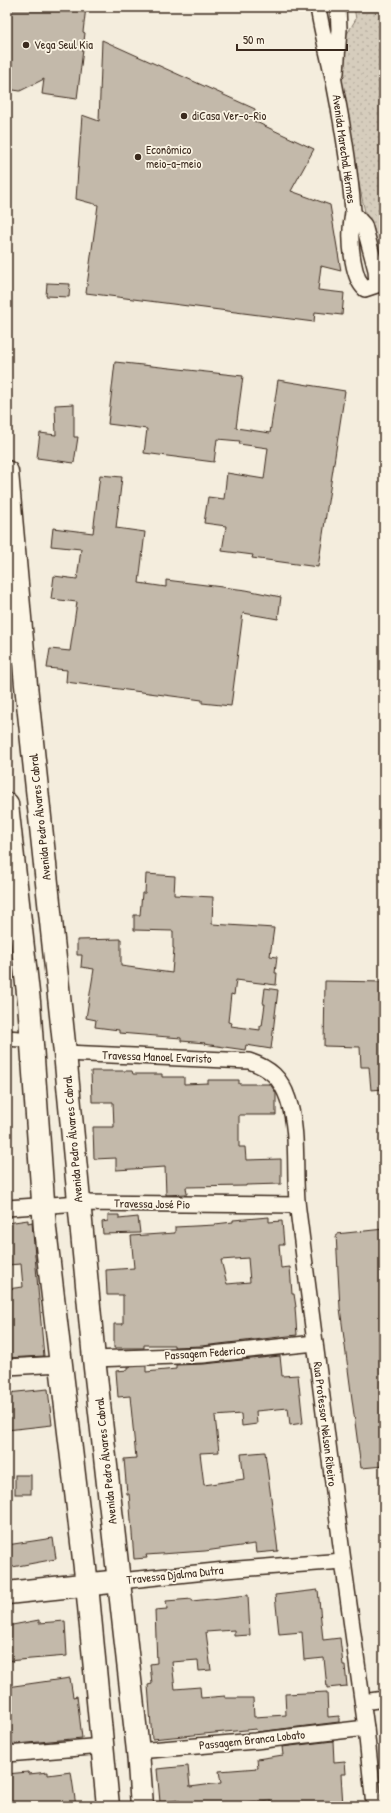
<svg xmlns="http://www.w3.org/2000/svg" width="391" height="1813" viewBox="0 0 391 1813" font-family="'Patrick Hand',sans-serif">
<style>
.park{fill:url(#park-dots);stroke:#887c6e}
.building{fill:#c3b9aa;stroke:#3b2a1e;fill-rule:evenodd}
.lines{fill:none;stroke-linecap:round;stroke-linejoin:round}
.street-casing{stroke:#3b2a1e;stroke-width:18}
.secondary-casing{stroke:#3b2a1e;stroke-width:25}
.primary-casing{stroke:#3b2a1e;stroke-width:25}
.street{stroke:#fcf5e5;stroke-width:15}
.secondary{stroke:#fcf5e5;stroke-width:22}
.primary{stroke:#fcf5e5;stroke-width:22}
.poi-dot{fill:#3b2a1e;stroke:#fcf5e5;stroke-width:1.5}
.labels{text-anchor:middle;stroke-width:3.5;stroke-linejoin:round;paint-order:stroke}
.poi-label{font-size:12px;fill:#3b2a1e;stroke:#fcf5e5;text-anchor:start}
.street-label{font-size:12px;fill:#3b2a1e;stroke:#fcf5e5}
</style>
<defs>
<pattern id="park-dots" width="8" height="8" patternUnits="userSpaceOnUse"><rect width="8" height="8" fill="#d6cdbd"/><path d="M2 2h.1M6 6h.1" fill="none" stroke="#b9b0a2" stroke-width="1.8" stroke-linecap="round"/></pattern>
</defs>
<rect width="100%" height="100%" fill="#f4eddd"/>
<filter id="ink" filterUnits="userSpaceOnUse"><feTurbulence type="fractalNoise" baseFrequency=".025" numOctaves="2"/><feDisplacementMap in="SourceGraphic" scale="8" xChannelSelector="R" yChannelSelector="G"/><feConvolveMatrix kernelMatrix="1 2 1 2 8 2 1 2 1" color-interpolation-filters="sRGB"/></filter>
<g filter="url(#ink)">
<!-- park -->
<path class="park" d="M354,7h30v295l-48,-227 5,-31 15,-25z"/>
<!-- building -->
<g class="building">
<path d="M7,7l47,2v-2h32l-3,25 2,1 -8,66 -35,-5 2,-15 -24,12 -13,-2z"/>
<path d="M102,40l153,69 -1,12 60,28 -23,42 39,14 11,66 -20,-5 -3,24 26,3 -2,22 -27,-3 -1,10 -228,-29 12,-88 -22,-6 6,-84 17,6z"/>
<path d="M47,283l23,1 -1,13 -23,-1z"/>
<path d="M115,362l128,14 -7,52 34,5 8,-53 67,11 -27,176 -66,-9 1,-3 -31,-4 4,-25 -22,-3 4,-26 16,2 3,-26 37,6 4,-31 -29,-4 1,-3 -23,-2 -3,23 -70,-9 3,-24 -39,-5z"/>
<path d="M74,404v33h4l-4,26 -37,-5 3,-25 16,2 -1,-30z"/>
<path d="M100,475l22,2 -6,51 29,4 -6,51 27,4v-7l80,10 35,7 -3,22 -35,-6 -12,93 -29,-3v-3l-136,-18 1,-12 -20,-2 3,-19 20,2 7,-49 -26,-3 3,-23 23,3 4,-30 -30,-3 2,-18 40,5z"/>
<path d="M146,874l29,2 -1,19 39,2 -1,27 62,4 -4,28 7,1 -2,16h2l-1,12 -40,-5 -2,15 -3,-1 -3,28 4,1 -1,3 29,4v-4h2l3,-22h-2l2,-16 13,2 -7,59 -25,-4 -1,5 -41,-6 1,-1 -24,-2v-3l-62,-5v-3l-24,-3 1,-7 -10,-2 8,-49 -13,-2 1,-12h-5v-15l44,-1v27l51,7 2,-25h-1v-17l-39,-1v-15h6l2,-22h3z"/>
<path d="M325,981l59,1v107l-13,1 -2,-23h-8l-1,-20 -36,-1z"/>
<path d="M91,1071h41l1,3h29v3h22v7l24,-1v-3h31v4h31l6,9v22h-37v32h6l1,13 35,-1v25l-35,1v1l-60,1 1,7 -21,1 -1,-28 -49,3v-12l-22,1 -1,-32h21l-1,-25h-21z"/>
<path d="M108,1215h11v4l19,-2 2,16 -37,1 -1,-12 6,-1z"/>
<path d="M269,1217v5l13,-1 2,24h-5l2,23 9,-1 2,27h2l2,13h-1l2,28 -95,11 -28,1v-2h-30v3h-30v-24h9v-29h-16l-1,-25 28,-2 -3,-32 44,-3v-6l40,-2v-1l18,-2v-2zM248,1258l2,24 -23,2 -6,-24z"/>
<path d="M28,1220v3l4,-1 12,134 -37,2v-69l16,-2 -2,-23 -14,1v-42z"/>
<path d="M384,1229v237l-23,2 -21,-160 -4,-74z"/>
<path d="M280,1356l2,20 16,-1 5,48 -13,2 -2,-17 -32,3 1,13 -15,2 -1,-12 -26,2 4,36 -19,1 4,32 40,-6 -3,-25 24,-2 13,99 -22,2 -1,-9 -50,7 -59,4 1,3 -13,1 -5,-65h-2l-3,-35 12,-1 -6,-62 -12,1 -2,-26 12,-1v-3l18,-1v6l30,-3v-4l28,-1z"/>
<path d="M48,1389l4,36 -45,5v-37z"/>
<rect x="15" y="1475" width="16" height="19"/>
<path d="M53,1538l3,21 -49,9v-23z"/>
<path d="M318,1590l5,50 17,-2 3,27h2l2,21 -20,2 -3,-30 -20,2 -2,-28 -23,2 -4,-39z"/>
<path d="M248,1595l2,40 -16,1v-6l-28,2 5,38 -12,1 -1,-11 -26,2 3,27 25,-2 1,11 24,-2v2h28l1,19 32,-2 -1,-21 42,-2 1,25 11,-1v6l-82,10 -1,-3 -104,10 -4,-54 4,-1 -2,-20 7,-1 -2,-53 12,-1 -1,-8 26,-2v2z"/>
<path d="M39,1620v3l26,-2 2,35 -60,5v-35z"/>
<path d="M70,1678l3,19 4,-1 5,42 -75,7v-58z"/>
<path d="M333,1741l1,21 11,-1 1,13h-5l2,32h-72v-5l-52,5h-25v-2l-14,2 -1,-6 -19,2 -3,-33 31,-3 2,21 31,-4 -2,-12 39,-3 -1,-9 26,-4 -1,-8z"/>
<path d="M28,1772l1,2 19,-2v3l23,-3 5,34h-69v-32z"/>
</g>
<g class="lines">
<!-- street casing -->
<g class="street-casing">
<g id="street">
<path d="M318,7c4,27 12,53 17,80 8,41 15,83 18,124 0,6 -2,12 -2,18 -1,16 2,50 14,60l12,-4 -1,-15 -12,-45 -11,-12"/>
<path d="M336,73l3,-44 -1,-22"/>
<path d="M7,1038l25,2"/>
<path d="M65,1053l184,8c21,7 32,17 39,38 12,35 5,75 10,111 15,117 30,234 45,351l23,167 8,78"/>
<path d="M7,1208l73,-5 217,2"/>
<path d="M94,1359l109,-4 112,-12"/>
<path d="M7,1367l54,-3"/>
<path d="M120,1581l105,-11 118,-9"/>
<path d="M363,1702l21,-3"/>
<path d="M138,1751l117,-10 111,-13"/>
<path d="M7,1754l96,-8"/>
</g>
</g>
<!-- secondary casing -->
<g class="secondary-casing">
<path id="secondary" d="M7,1593l113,-12"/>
</g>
<!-- primary casing -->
<g class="primary-casing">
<g id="primary">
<path d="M7,472l19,213 39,368 29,306 44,392 4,55"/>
<path d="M7,804l22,198 16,227 42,356 21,221"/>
</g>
</g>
<!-- street -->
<use href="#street" class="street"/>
<!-- secondary -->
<use href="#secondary" class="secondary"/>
<!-- primary -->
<use href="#primary" class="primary"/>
</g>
</g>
<!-- markers -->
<g class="poi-dot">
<circle cx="26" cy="45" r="4"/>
<circle cx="184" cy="116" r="4"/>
<circle cx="138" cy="157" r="4"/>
</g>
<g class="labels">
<!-- poi labels -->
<g class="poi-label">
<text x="34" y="49">Vega Seul Kia</text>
<text x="192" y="120">diCasa Ver-o-Rio</text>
<text x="146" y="154">Econômico<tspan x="146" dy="14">meio-a-meio</tspan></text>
</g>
<!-- street labels -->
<g class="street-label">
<text transform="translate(344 149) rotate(82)" y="4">Avenida Marechal Hérmes</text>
<text transform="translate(40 817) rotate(-96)" y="4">Avenida Pedro Álvares Cabral</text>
<text transform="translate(157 1057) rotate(2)" y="4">Travessa Manoel Evaristo</text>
<text transform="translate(73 1139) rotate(-95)" y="4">Avenida Pedro Álvares Cabral</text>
<text transform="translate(152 1204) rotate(1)" y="4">Travessa José Pio</text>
<text transform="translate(205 1353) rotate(-4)" y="4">Passagem Federico</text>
<text transform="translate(325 1424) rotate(83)" y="4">Rua Professor Nelson Ribeiro</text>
<text transform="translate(106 1461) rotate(-96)" y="4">Avenida Pedro Álvares Cabral</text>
<text transform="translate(175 1575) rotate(-6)" y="4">Travessa Djalma Dutra</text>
<text transform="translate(252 1740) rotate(-6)" y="4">Passagem Branca Lobato</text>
</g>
</g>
<!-- margin -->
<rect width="391" height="1813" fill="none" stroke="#fcf5e5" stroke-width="24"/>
<rect x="12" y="12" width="367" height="1789" fill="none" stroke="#3b2a1e" stroke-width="1.5" filter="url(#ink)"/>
<!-- scale -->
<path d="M237 44v6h110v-6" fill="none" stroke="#3b2a1e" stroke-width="2"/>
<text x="243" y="44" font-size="12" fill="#3b2a1e" stroke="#fcf5e5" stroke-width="3" paint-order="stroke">50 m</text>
</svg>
